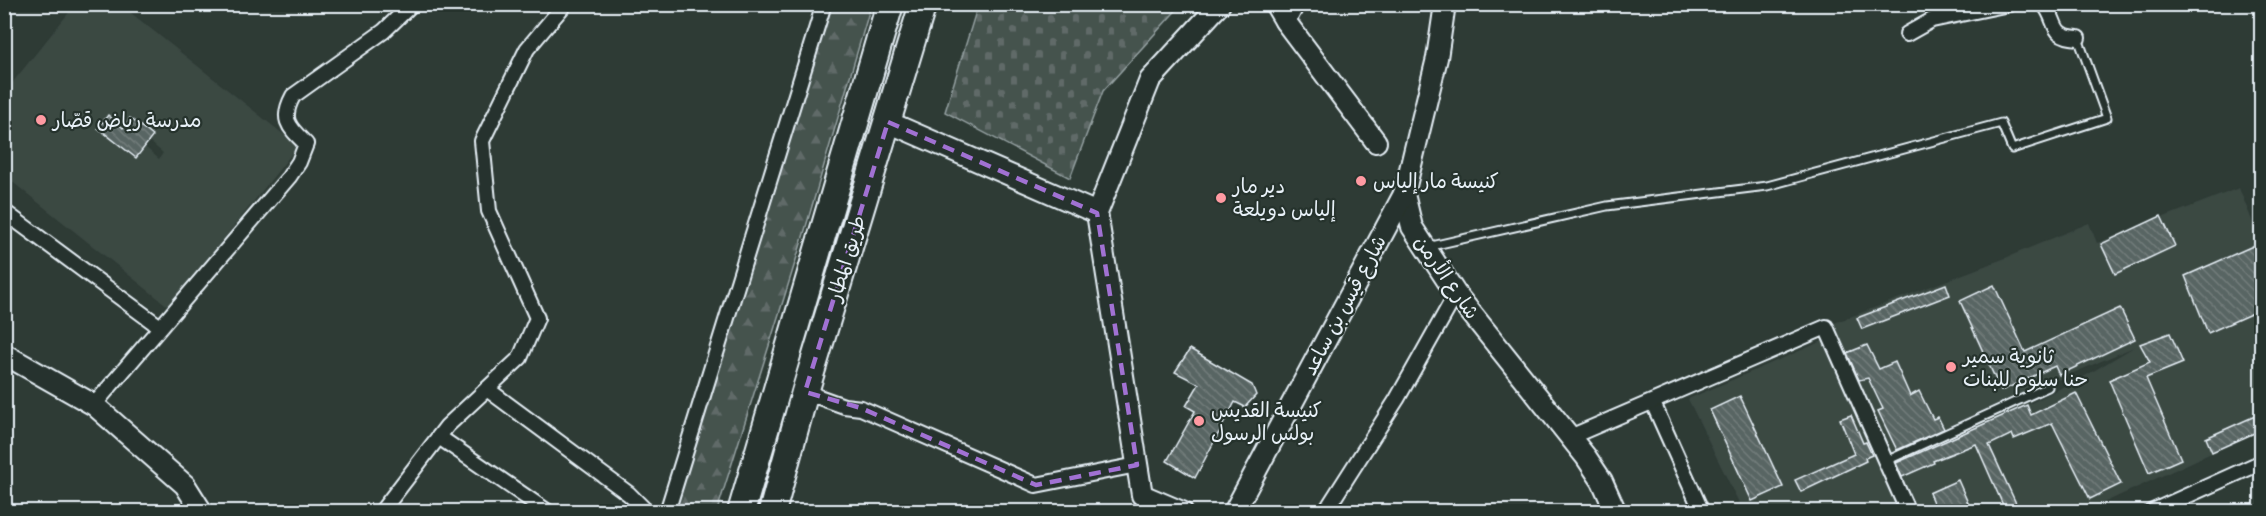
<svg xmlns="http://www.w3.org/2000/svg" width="2266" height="516" viewBox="0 0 2266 516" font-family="Pangolin,'Playpen Sans Arabic',sans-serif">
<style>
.built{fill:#3b4843;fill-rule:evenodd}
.forest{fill:url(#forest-firs);stroke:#96a2a3;stroke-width:1.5}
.cemetery{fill:url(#cemetery-stones);stroke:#96a2a3;stroke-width:1.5}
.building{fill:url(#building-back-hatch);stroke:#e8f1f8;stroke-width:1.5}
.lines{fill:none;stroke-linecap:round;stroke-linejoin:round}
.lane-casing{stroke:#e8f1f8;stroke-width:11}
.street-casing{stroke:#e8f1f8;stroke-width:18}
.secondary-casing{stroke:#e8f1f8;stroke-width:24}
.highway-casing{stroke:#e8f1f8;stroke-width:30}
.lane{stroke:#26332d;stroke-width:7}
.street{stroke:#26332d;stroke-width:14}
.secondary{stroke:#26332d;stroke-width:20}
.highway{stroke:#26332d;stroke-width:26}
.marked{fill:none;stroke:#a171d3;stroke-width:4.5;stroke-dasharray:12 8;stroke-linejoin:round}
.poi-dot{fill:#ff9aa2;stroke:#26332d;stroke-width:2}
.labels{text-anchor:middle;stroke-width:4.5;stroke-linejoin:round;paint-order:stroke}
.poi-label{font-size:20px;fill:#e8f1f8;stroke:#26332d;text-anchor:start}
.street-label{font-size:20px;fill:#e8f1f8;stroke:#26332d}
</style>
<defs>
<pattern id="forest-firs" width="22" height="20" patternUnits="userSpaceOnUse" patternTransform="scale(1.5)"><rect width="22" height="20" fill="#45524e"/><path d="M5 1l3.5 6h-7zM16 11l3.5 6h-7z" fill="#606b68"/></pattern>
<pattern id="cemetery-stones" width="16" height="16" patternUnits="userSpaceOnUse" patternTransform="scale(1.5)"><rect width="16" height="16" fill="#45524e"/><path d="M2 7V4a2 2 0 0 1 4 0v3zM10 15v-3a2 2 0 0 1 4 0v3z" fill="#606b68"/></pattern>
<pattern id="building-back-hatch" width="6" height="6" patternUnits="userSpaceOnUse" patternTransform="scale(1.5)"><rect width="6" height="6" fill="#596563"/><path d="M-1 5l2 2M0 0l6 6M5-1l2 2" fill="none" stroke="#717c7a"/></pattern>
</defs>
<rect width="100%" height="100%" fill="#2e3b35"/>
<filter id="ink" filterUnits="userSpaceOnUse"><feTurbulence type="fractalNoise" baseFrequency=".0167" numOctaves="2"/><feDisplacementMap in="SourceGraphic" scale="12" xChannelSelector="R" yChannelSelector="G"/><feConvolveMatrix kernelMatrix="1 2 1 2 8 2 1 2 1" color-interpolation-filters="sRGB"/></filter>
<g filter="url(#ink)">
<!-- built -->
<g class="built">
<path d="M75,5h46l177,141 -129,161 -164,-131 -1,-83zM108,116l15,12 8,-10 22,18 -4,5 14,12 -4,6 -14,-12 -9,11 -38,-30z"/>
<path d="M2239,188l22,55v187l-175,81h-176l-20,-45 137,-61 58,-29 49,-29 -175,75 -68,33 -57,-132 169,-64 86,-36 8,20z"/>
<path d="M1825,340l76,171h-158l-55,-112z"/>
</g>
<!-- forest -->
<path class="forest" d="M824,5h47l-71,242 -83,264 -50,1z"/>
<!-- cemetery -->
<path class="cemetery" d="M978,5v-1l203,1 -78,86 -33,87 -125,-66z"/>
<!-- building -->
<g class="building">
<path d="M108,115l15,13 7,-10 23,18 -17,22 -38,-30z"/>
<path d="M2161,216l14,30 -60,28 -14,-30z"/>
<path d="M2262,242v67l-54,24 -23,-57z"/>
<path d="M1946,284l4,11 -88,34 -5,-11z"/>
<path d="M1994,285l31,67 95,-44 15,31 -76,36 -4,-9 -54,25 -41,-90z"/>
<path d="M2170,333l13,30 -37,15 35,81 -32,14 -40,-93 41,-18 -10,-18z"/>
<path d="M1867,345l12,24 16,-7 15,34 9,-5 14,28 5,-2 6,12 -47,21 -19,-39 5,-2 -15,-31 -9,2 -12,-27z"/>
<path d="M1190,349l62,36 4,10 -11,12 -10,-5 -40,76 -28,-17 28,-50 -9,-5 13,-22 -24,-12z"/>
<path d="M2076,393l45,91 -31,15 -38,-76 -38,16 -2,-5 -23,11 31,67h-14l-30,-68 -43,17 1,2 -32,14 -6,-14 131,-58 4,10z"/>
<path d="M1740,396l43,91 -31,14 -42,-91z"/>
<path d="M1851,415l12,28 3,-1 6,13 -7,3 1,3 -65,31 -6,-12 59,-26 -14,-35z"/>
<path d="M2255,416l6,14 -49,22 -6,-14z"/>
<path d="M1958,480l14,32h-35l-8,-19z"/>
</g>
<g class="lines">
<!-- lane casing -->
<g class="lane-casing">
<g id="lane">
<path d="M1427,247l180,-41 160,-20 234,-63 11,26 95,-31 -29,-80"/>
<path d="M1886,461l162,-74"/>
</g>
</g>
<!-- street casing -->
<g class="street-casing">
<g id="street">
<path d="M2044,4c15,19 5,32 34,34"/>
<path d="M1907,34l25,-14 77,-16"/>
<path d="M4,214l2,-1 154,114"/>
<path d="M487,389l142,105 18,18"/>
<path d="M805,392l39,14 17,2 175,77 101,-20"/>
<path d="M1653,403l49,109"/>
<path d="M94,405l195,-228 10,-15 7,-18c-17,-17 -26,-24 -13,-48l91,-65 28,-27"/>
<path d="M439,437l109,75"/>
<path d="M1570,437l256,-110 82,185"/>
<path d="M381,512l66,-86 73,-68 17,-40 -48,-107 -7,-70 45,-92 38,-45"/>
<path d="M667,512l157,-508"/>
<path d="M1325,512l72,-113 59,-105"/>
<path d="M2151,512l111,-50"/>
</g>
</g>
<!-- secondary casing -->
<g class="secondary-casing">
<g id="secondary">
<path d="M1275,4l10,17 9,-17"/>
<path d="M1445,4l-8,54 -33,136 8,33 44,67 130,163 16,24 14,31"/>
<path d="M1285,21l91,121"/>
<path d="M888,122l209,91"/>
<path d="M4,354l90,51 91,80 17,27"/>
<path d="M1182,512l-40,-17 -45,-282 53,-133 70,-76"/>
<path d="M1234,512l170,-318"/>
</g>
</g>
<!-- highway casing -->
<g class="highway-casing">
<g id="highway">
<path d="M741,512l149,-508"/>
<path d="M772,512l33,-120 118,-388"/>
</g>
</g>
<!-- lane -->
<use href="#lane" class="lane"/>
<!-- street -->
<use href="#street" class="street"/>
<!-- secondary -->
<use href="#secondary" class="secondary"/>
<!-- highway -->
<use href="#highway" class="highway"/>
</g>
</g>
<!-- marked area -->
<path class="marked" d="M888,122l209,91 40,252 -101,20 -175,-77 -56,-16z"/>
<!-- markers -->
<g class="poi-dot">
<circle cx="41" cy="120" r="6"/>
<circle cx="1361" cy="181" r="6"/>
<circle cx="1221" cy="198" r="6"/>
<circle cx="1951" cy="367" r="6"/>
<circle cx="1199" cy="421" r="6"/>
</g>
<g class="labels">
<!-- poi labels -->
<g class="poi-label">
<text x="53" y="127">مدرسة رياض قصّار</text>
<text x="1373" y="188">كنيسة مار إلياس</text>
<text x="1233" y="193">دير مار<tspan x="1233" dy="23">إلياس دويلعة</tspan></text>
<text x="1963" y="363">ثانوية سمير<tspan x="1963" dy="23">حنا سلوم للبنات</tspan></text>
<text x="1211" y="417">كنيسة القديس<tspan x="1211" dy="23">بولس الرسول</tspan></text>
</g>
<!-- street labels -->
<g class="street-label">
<text transform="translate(846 258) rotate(-73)" y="7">طريق المطار</text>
<text transform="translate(1447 277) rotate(55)" y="7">شارع الأرمن</text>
<text transform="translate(1344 305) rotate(-62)" y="7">شارع قيس بن ساعد</text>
</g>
</g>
<!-- margin -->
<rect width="2266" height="516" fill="none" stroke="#26332d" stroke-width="24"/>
<rect x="12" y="12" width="2242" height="492" fill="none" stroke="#e8f1f8" stroke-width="2" filter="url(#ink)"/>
</svg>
